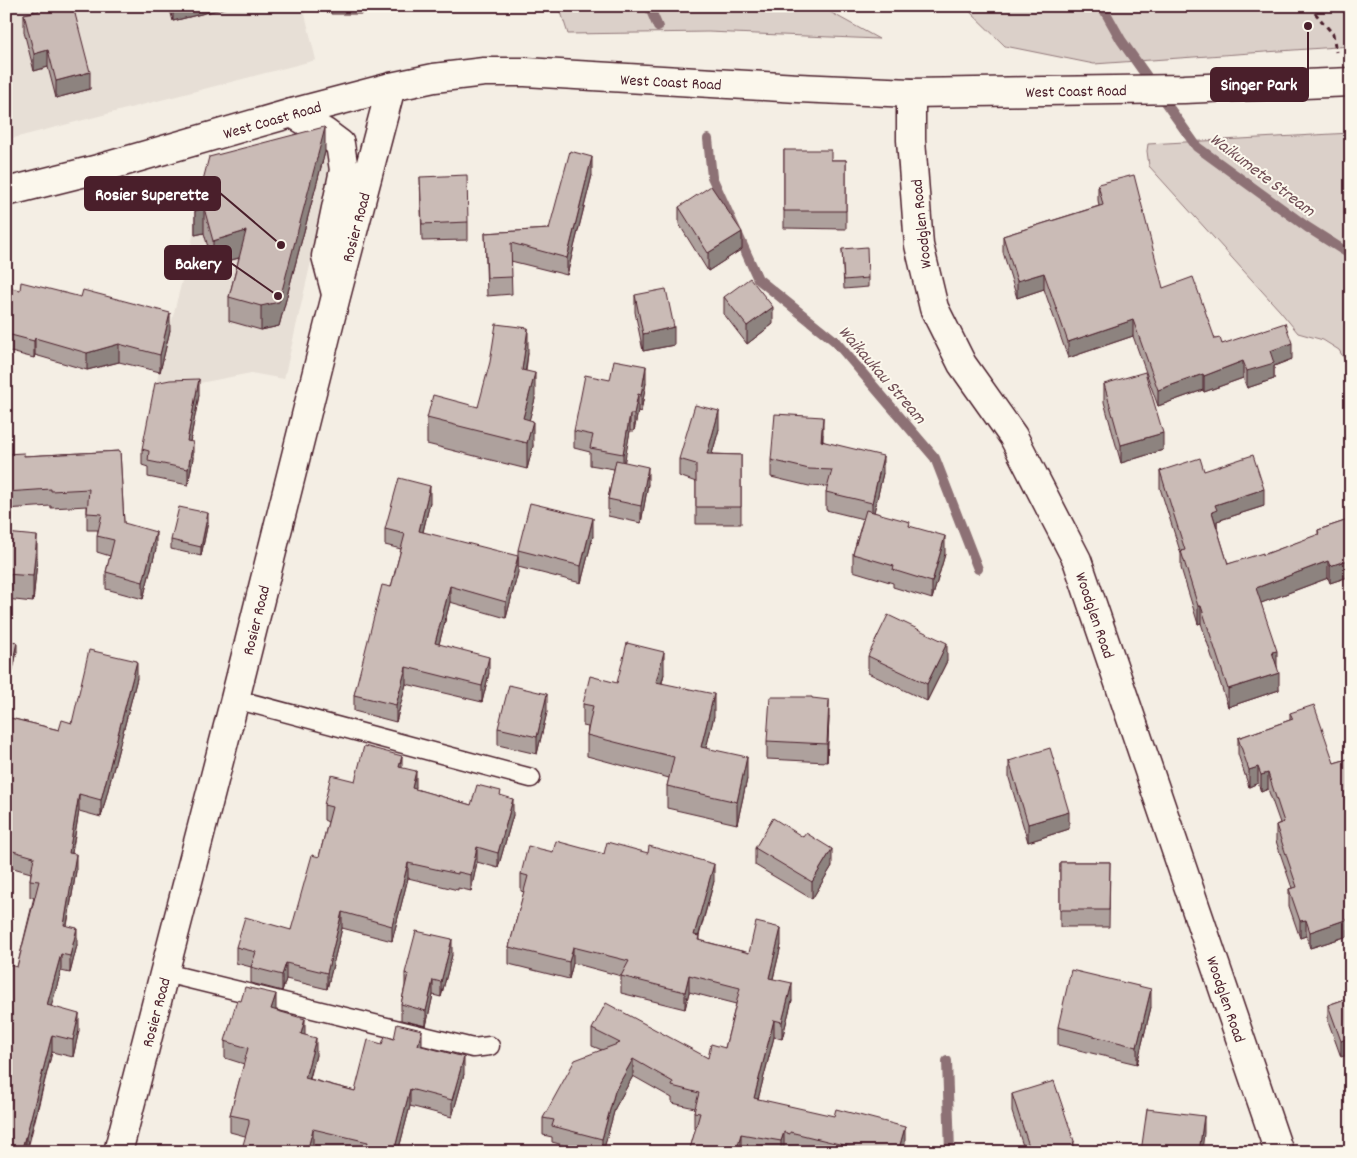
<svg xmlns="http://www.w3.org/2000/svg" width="1357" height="1158" viewBox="0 0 1357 1158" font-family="Dekko,sans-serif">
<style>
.built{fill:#e7dfd6}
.green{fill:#dbd0c9;stroke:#92787a}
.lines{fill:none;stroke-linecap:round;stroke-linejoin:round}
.stream{stroke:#8d7174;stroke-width:10}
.lane-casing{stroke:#4a1f2b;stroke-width:21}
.street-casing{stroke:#4a1f2b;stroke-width:31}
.secondary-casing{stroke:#4a1f2b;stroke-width:31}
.path{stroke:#4a1f2b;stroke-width:3;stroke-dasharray:5 4;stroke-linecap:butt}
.lane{stroke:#fbf7ec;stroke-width:18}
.street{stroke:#fbf7ec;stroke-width:28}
.secondary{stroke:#fbf7ec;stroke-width:28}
.wall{fill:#aea19d;stroke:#4a1f2b}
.shaded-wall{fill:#8d837f;stroke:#4a1f2b}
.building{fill:#cabbb6;stroke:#4a1f2b}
.labels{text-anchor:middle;stroke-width:4;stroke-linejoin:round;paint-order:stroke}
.street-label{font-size:16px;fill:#4a1f2b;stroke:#fbf7ec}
.water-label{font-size:18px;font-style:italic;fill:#714f56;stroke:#fbf7ec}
.leader{fill:none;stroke:#4a1f2b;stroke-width:2}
.callout-dot{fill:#4a1f2b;stroke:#fbf7ec;stroke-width:2}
.callout{fill:#4a1f2b;stroke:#4a1f2b;stroke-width:2}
.callout-label{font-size:18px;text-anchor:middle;font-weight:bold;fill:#fff}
</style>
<rect width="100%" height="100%" fill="#f4eee4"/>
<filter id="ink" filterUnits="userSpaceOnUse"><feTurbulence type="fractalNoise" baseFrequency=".02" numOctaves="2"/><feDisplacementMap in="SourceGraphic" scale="10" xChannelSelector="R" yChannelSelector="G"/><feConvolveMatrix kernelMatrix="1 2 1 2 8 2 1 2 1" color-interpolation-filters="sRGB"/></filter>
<g filter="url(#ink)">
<!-- built -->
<g class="built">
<path d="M6,6h297l13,54 -310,80z"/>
<path d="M315,145l19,17 -50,217 -33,-6 -97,19 55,-219z"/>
</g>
<!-- green -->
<g class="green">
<path d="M559,6h260l60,33 -171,-7 -140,2z"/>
<path d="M964,6h387v40l-257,18 -89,-18z"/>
<path d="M1351,133v238l-12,-21 -16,-10 -25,-7 -18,-22 -131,-145 -2,-15 1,-7z"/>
</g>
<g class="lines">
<!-- stream -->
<g class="stream">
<path d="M649,6l9,21"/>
<path d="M1102,6l19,34 76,107 110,80 44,28"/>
<path d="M708,139l4,38 46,102 77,62 100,117 43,111"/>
<path d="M947,1061l3,91"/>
</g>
<!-- lane casing -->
<g class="lane-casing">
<g id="lane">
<path d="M235,699l296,79"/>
<path d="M165,973l308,75 17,-2"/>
</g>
</g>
<!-- street casing -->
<g class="street-casing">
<path id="street" d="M911,93v47l8,105 15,63 28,56 51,72 64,124 202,592"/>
</g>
<!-- secondary casing -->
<g class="secondary-casing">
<g id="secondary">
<path d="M292,113l32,19 16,12 4,26 -18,86 10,38"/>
<path d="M6,192l92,-23 194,-56 99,-26 43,-9 50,-6h41l273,16 113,5 273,-4 167,-7"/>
<path d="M118,1152l117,-453 101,-403 55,-209"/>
</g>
</g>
<!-- path -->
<path class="path" d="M1309,6l24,28 3,18"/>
<!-- lane -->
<use href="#lane" class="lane"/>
<!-- street -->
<use href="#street" class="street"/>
<!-- secondary -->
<use href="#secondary" class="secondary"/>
</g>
<!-- wall -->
<g class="wall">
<path d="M33,6h40l17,83 -34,9 -8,-31 -14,4 -10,-39v-18l10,-2z"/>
<path d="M169,6h64l-60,15z"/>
<path d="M331,6h47v5h-16v3h-31z"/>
<path d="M784,150l47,10h15v69l-62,-1z"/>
<path d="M325,152l-46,174 -18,4 -32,-9v-24l10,-39 -26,7 -9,-32 -9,2v-24z"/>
<path d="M592,175l-25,100 -56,-14 1,33 -25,2 -2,-63 64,-4z"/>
<path d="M420,177l48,45v18l-46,1z"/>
<path d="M1098,184l65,104 52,51 7,5 70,15 -18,7v13l-27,9 -4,-10 -39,14 -1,-2 -45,16 -25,-70 -65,22 -24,-69 -27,9 -14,-46v-16l96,-30 -1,-6z"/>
<path d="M679,207l63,42 -34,22 -29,-47z"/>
<path d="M842,249l26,29v9l-24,2z"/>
<path d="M6,287l164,43 -10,42 -41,-10 -32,8 -52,-15 -1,3 -27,-7z"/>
<path d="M635,295l39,50 -31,6 -8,-39z"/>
<path d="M724,297l49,27 -26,20 -23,-30z"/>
<path d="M528,353l-2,18 9,28 -6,21 4,26 -6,23 -100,-25v-26l51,-11z"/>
<path d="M610,380l36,3 -5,29 -3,-1 -4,20h-4l-6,31 24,22 -7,39 -33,-7v-17l6,-30 -24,-4v-13l-16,-4v-17z"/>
<path d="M1104,384l59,66 -42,13 -17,-61z"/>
<path d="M199,395l-9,47 3,16 -5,27 -40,-8v-10l-6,-2v-16z"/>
<path d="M719,429l-7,25 29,1v69h-45v-42l-17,-6v-17z"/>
<path d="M823,434v7l60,32 -9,39 36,14 35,28 -13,45 -39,-12v-4l-40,-12v-17l10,-35 -37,-9v-18l2,-5 -19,-1 -38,-9v-17z"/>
<path d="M120,451l4,72 32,26 -13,50 -37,-10v-17l4,-16 -13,-4v-16l1,-6h-11v-24l-36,2v-2l-45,3v-55l18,2z"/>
<path d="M1160,471h44l60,35 -47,15v7l11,36 35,-9 55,-20v-5l33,-11v57l-21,7 -2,-5 -67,25 16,64 2,23 -51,17 -27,-84 -3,1 -17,-56v-14l-21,-66z"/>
<path d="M430,502l-7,30 95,40 -12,46 -56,-16 -11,42 50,29 -7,29 -76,-18 -10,38 -42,-11v-16l37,-108 10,-38 -16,-4v-16z"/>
<path d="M208,522l-7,34 -30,-7v-9z"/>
<path d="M6,533l31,28 -4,41 -27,-3z"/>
<path d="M593,536l-12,47 -63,-16v-17z"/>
<path d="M6,640l11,11 -6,28 -5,-1z"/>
<path d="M868,656l79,5 -20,40 -59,-28z"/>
<path d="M664,674l-2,9 52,33 -8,32 41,31 -10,45 -70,-16v-22l2,-8 -82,-22v-21l1,-8 -5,-1v-22l34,-21z"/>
<path d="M137,678l-36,139 -22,-6 -7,42 4,18 -9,55 10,19 -7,28 -9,-2 -10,35 28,24 -6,27 -21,-5 -25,100h-21l11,-185 17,-70h-4v-17l1,-7 -25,-7v-149l53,13z"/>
<path d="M547,712l-10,42 -39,-9v-17z"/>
<path d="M1290,713l44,50 17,-5v188l-3,-10 -38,12 -4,-12 -6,2 -11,-32v-17l3,-1 -16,-47v-16l4,-2 -12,-34 -7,3 -3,-9 -9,4 -11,-33v-16l52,-18z"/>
<path d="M829,717l-2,45 -60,-3v-18z"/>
<path d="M1009,761l60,68 -41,13 -19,-64z"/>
<path d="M402,768l14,19 -1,2 56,16 30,-9 12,19 -15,53 -21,-6 -6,29 -13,-3v2l-50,-12 -16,63 -50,-13 -15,61 -41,-10 -4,12 -31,-8v-16l-15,-4v-16l55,-17 28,-73 9,-35 -4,-2v-15l31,-24z"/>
<path d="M803,837l29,29 -20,33 -57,-34v-17z"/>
<path d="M553,852l51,2 110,27 -15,55v4l50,13 32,-8 -8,34 19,21 -10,39 -8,-2 -16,62 147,45 -2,8h-99l-14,-4v2l-6,-1 -1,3h-38l-4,-1v1h-52l7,-23h-2v-17l1,-4 -23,-5v-5l-39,-22 -18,32 -12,44h-15l-36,-10v-5l-9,-2v-17l59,-68 -10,-4v-17l116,29 17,-10 11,-44 -47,-12 -4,17 -64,-16v-17l-48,-13 -4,16 -60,-15v-17l15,-55 -3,-1v-17z"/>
<path d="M1060,862h50l-1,65h-49z"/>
<path d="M452,955l-11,42 -8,-2 -7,31 -25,-6v-16l4,-18v-13z"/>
<path d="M1351,997l-10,60 -13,-36v-16z"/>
<path d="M1151,1007l-14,57 -79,-19v-18z"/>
<path d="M276,1011l29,24 11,20 -6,24 45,12 27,-47 40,2 42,28 -12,43 -42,-11 -12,46h-59l-26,-7 -68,-9 -15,-4v-17l14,-51 -19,-6v-17z"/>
<path d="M1012,1094l62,58h-49l-13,-40z"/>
</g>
<!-- shaded-wall -->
<g class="shaded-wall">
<path d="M173,6h60l-60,15z"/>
<path d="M48,50v17l-14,4v-17z"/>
<path d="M90,72v17l-34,9v-17z"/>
<path d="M325,128v24l-46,174 -18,4v-24z"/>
<path d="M592,157v18l-25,100v-17z"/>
<path d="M204,208v25l-9,2v-24z"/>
<path d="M246,231v25l-33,9v-24z"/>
<path d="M742,232v17l-34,22v-18z"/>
<path d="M1044,273v16l-27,9v-17z"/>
<path d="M773,307v17l-26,20v-18z"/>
<path d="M170,313v17l-10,42v-17z"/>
<path d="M1133,320v16l-65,22v-16z"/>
<path d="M674,327v18l-31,6v-17z"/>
<path d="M528,328v25l-6,42v-25z"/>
<path d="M7,334v17l-1,5v-18z"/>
<path d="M35,338v17l-1,3v-17z"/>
<path d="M1292,343v16l-18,7v13l-27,9v-17l23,-20z"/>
<path d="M119,344v18l-32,8v-17z"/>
<path d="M1243,361v17l-39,14v-16z"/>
<path d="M646,366v17l-5,29v-17z"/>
<path d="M535,373v26l-12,44v-25z"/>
<path d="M1203,374v16l-45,16v-16z"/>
<path d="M199,379v16l-12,62v-16z"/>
<path d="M638,394v17l-4,20v-17z"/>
<path d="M719,411v18l-12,42v-17z"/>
<path d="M630,414v17l-7,40v-17z"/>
<path d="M823,417v17l-2,24v-17z"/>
<path d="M533,421v25l-6,23v-26z"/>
<path d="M1163,433v17l-42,13v-18z"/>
<path d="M193,442v16l-5,27v-16z"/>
<path d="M883,456v17l-11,48v-18z"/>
<path d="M648,467v17l-7,39v-17z"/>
<path d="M430,486v16l-11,46v-17z"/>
<path d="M1264,489v17l-47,15v7l-5,-16 3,-7z"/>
<path d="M208,513v9l-7,34v-9z"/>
<path d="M593,518v18l-12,47v-17z"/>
<path d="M156,532v17l-13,50v-17z"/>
<path d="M37,536v25l-4,41v-26z"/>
<path d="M945,536v18l-13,45v-17z"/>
<path d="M518,556v16l-12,46v-16z"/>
<path d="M1351,559v17l-21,7v-17z"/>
<path d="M1328,561v17l-72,27v-17z"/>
<path d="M450,586v16l-15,57v-16z"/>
<path d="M1198,606h3v17l-3,1z"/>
<path d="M17,642v9l-6,28v-9z"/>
<path d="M947,643v18l-20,40v-17z"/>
<path d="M1277,651v17l-5,-16z"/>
<path d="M664,652v22l-8,30v-22z"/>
<path d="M489,657v16l-7,29v-16z"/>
<path d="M137,661v17l-36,139v-17z"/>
<path d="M406,667v17l-10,38v-17z"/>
<path d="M1279,673v17l-51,17v-18z"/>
<path d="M547,694v18l-10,42v-17z"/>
<path d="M714,694v22l-13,53v-22z"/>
<path d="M829,700v17l-2,45v-18z"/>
<path d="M402,756v15l-3,-4z"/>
<path d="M747,757v22l-10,45v-22z"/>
<path d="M1258,767v16l-9,4v-17z"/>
<path d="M416,771v16l-4,17v-16z"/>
<path d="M1268,773v16l-7,3v-17z"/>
<path d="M79,794v17l-10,59v-17z"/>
<path d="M513,799v16l-15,53v-15z"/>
<path d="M1069,812v17l-41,13v-18z"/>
<path d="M1351,828v16l-5,-15z"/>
<path d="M477,847v15l-6,29v-16z"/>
<path d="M832,849v17l-20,33v-17z"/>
<path d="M76,854v17l-12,71v-17z"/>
<path d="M408,863v15l-16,63v-15z"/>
<path d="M714,864v17l-20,71v-17z"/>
<path d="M342,912v16l-15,61v-16z"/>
<path d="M1348,919v17l-38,12v-16z"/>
<path d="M1306,920v16l-6,2v-17z"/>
<path d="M77,928v17l-7,28v-17z"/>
<path d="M781,928v17l-12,50v-17z"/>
<path d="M452,939v16l-11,42v-15z"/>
<path d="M573,947v16l-4,16v-17z"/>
<path d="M61,954v17l-14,51v-17z"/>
<path d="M286,963v16l-4,12v-16z"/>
<path d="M689,975v17l-4,17v-17z"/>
<path d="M433,980v15l-7,31v-15z"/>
<path d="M792,983v17l-10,39v-17z"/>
<path d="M1151,989v18l-14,57v-17z"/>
<path d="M276,994v17l-5,-2z"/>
<path d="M79,1014v16l-6,27v-17z"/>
<path d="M305,1019v17l-4,-2z"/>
<path d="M774,1020v17l-20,78v-17z"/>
<path d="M422,1030v16l-4,-1z"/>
<path d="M52,1035v17l-26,100v-15z"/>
<path d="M1351,1037v17l-10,3v-16z"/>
<path d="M316,1038v17l-11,40v-17z"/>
<path d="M464,1057v17l-12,43v-17z"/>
<path d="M633,1059v17l-18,32 -12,44h-1v-13l13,-48z"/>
<path d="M410,1089v17l-12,46h-4z"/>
<path d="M1204,1116v17l-2,19h-3z"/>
<path d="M905,1127v17l-2,8h-5z"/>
<path d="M313,1129v16l-2,7h-4z"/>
<path d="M784,1132v17l-1,3h-2v-11z"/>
<path d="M741,1134v18h-5z"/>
<path d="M25,1137v15h-4z"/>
<path d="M1074,1141v11h-3z"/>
</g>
<!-- building -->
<g class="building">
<path d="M37,6h36l17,66 -34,9 -8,-31 -14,4 -10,-40 15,-3z"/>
<path d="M324,127l1,1 -46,174 -18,4 -32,-9 17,-66 -33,10 -9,-33 -9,3 14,-54z"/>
<path d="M784,150h47v10h15v51h-62z"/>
<path d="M570,151l22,6 -25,101 -56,-15 1,34 -25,1 -2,-45 64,-4z"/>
<path d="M467,175l1,47 -46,2 -2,-47z"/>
<path d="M1134,175l29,113 30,-11 22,62 5,-1 2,6 63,-21 7,20 -22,8 4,12 -27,8 -4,-10 -39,15 -1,-2 -45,16 -25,-70 -65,22 -24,-69 -27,8 -14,-45 100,-31 -5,-21z"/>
<path d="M711,186l31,46 -34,21 -29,-46z"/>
<path d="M867,247l1,31 -24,2 -2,-31z"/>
<path d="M750,278l23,29 -26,19 -23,-29z"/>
<path d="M21,282l60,15 2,-7 87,23 -10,42 -41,-11 -32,9 -52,-15 -1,3 -27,-7 -1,4v-51l14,3z"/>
<path d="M666,289l8,38 -31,7 -8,-39z"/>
<path d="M496,324l32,4 -6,42 13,3 -12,45 10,3 -6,22 -100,-25 6,-23 45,12 12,-45z"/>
<path d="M614,360l32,6 -5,29 -3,-1 -4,20h-4l-7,40 -33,-6 3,-13 -19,-4 11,-56 25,5z"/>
<path d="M1145,372l18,61 -42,12 -17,-61z"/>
<path d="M199,379l-12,62 6,1 -5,27 -40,-8 1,-10 -7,-2 13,-66 15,-3z"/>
<path d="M695,405l24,6 -12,43 34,1v52h-45v-43l-17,-5z"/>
<path d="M775,414l48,3 -2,24 62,15 -11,47 -46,-11 6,-22 -23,-1 -38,-9z"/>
<path d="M120,451l4,72 32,9 -13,50 -37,-10 8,-32 -17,-4 5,-22 -15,-1 2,-24 -38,2v-2l-45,3v-38l18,-1v3z"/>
<path d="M1253,455l11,34 -49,16 2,5 -5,2 16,52 35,-11v2l56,-21 -1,-4 33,-11v40l-21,7 -2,-5 -72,27 21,63 -5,1 7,21 -51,16 -27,-83h-3l-17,-55 4,-1 -25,-79 40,-13 4,13z"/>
<path d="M616,460l32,7 -7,39 -33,-7z"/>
<path d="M399,478l31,8 -11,45 99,25 -12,46 -56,-16 -15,57 54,14 -7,29 -76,-19 -10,38 -42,-10 28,-110 9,2 14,-53 -20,-5z"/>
<path d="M530,503l63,15 -12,48 -63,-16z"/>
<path d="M179,507l29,6 -7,34 -30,-7z"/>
<path d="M866,510l44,12 -1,4 36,10 -13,46 -39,-12 1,-4 -41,-12z"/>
<path d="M6,533l31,3 -4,40 -27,-2z"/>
<path d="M888,615l59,28 -20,41 -59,-28z"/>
<path d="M6,640l11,2 -6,28 -5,-1z"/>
<path d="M627,643l37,9 -8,30 58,12 -13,53 46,10 -10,45 -70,-16 7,-29 -87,-22 6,-29 -10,-2 7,-28 27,7z"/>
<path d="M89,650l48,11 -36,139 -22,-6 -10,59 7,1 -12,71 13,3 -7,28 -9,-2 -14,51 32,9 -6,26 -21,-5 -26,102h-1l-4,15h-15v-188l11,3 22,-86 -9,-1 4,-23 -28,-8v-132l53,13 3,-10 10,3z"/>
<path d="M509,685l38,9 -10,43 -39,-9z"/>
<path d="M770,697h42v1l17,2 -2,44 -60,-3z"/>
<path d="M1314,705l20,58 17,-5v70l-5,1 5,15v85l-3,-10 -38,13 -4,-12 -6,1 -11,-32 8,-2 -21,-62 8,-3 -16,-49 -7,2 -3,-8 -9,3 -11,-32 55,-19 -3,-6z"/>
<path d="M364,746l38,10 -3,11 17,4 -4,17 59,17 6,-20 24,6 -1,4 13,4 -15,54 -21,-6 -6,28 -13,-3v2l-50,-11 -16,63 -50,-14 -15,61 -41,-10 -4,12 -31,-8 5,-15 -20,-5 9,-30 46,13 21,-75 7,2 13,-50 -8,-2 7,-30 24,6z"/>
<path d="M1050,748l19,64 -41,12 -19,-63z"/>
<path d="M773,818l30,19 3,-4 26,16 -20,33 -57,-34z"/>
<path d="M556,841l48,13 3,-12 41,11 1,-7 65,18 -20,71 5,1 -1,4 51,13 7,-31 25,6 -12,50 23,5 -10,39 -8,-2 -20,78 80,18 2,-7 69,18 -7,25h-26l-82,-20v2l-6,-2 -3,9 -40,-7 -5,18h-47l11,-39 -6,-1 5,-19 -27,-7 1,-4 -40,-23 -18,32 -13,48 -50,-13 2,-6 -11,-2 32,-58 45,-17 -28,-14 14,-26 102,55 3,-14 14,4 15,-60 -51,-13 -4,17 -64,-16 8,-15 -56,-14 -4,15 -60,-15 19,-71 -7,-2 7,-28 25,6z"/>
<path d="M1060,862h50l-1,48h-49z"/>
<path d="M416,931l36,8 -11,43 -8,-2 -7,31 -25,-7 7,-30 -3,-1z"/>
<path d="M1071,970l80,19 -14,58 -79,-20z"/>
<path d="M245,987l31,7 -5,15 34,10 -4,15 15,4 -11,40 50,13 13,-51 14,4 3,-8 9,3 3,-15 25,6 -4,15 46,12 -12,43 -42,-11 -16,63h-29l3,-10 -55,-13 -6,23h-66l8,-28v-5l-19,-4 18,-67 -23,-7 12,-41 4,1z"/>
<path d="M1351,997v40l-10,4 -13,-36z"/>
<path d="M1054,1081l20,60 -3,11h-40l-19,-58z"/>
<path d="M1147,1109l57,7 -5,36h-58z"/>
<path d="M450,1144l24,6 -1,2h-25z"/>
</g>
</g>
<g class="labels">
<!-- street labels -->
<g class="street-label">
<text transform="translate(671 81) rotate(3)" y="6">West Coast Road</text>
<text transform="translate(1076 90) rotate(-1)" y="6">West Coast Road</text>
<text transform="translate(272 119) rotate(-16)" y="6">West Coast Road</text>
<text transform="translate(920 224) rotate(-96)" y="6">Woodglen Road</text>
<text transform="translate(355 227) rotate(-75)" y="6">Rosier Road</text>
<text transform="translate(1096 615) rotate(71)" y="6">Woodglen Road</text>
<text transform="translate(255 620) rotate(-76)" y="6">Rosier Road</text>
<text transform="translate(1227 999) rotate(71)" y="6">Woodglen Road</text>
<text transform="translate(155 1012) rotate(-75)" y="6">Rosier Road</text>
</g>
<!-- water labels -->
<g class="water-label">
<text transform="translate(1263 174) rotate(37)" y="6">Waikumete Stream</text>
<text transform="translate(883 374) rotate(49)" y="6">Waikaukau Stream</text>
</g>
</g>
<!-- callouts -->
<path class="leader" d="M1308 26L1308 84M281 245L220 193M278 296L231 263"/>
<g class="callout-dot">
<circle cx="1308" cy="26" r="5"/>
<circle cx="281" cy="245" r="5"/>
<circle cx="278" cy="296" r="5"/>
</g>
<g class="callout">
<rect x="1211" y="68" width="97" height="33" rx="5"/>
<rect x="85" y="177" width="135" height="33" rx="5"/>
<rect x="165" y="246" width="66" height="33" rx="5"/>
</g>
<g class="callout-label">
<text x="1259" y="90">Singer Park</text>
<text x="152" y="200">Rosier Superette</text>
<text x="198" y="269">Bakery</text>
</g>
<!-- margin -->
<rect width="1357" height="1158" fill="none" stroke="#fbf7ec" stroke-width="25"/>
<rect x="12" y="12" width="1332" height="1133" fill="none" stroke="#4a1f2b" stroke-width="2" filter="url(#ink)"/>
</svg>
